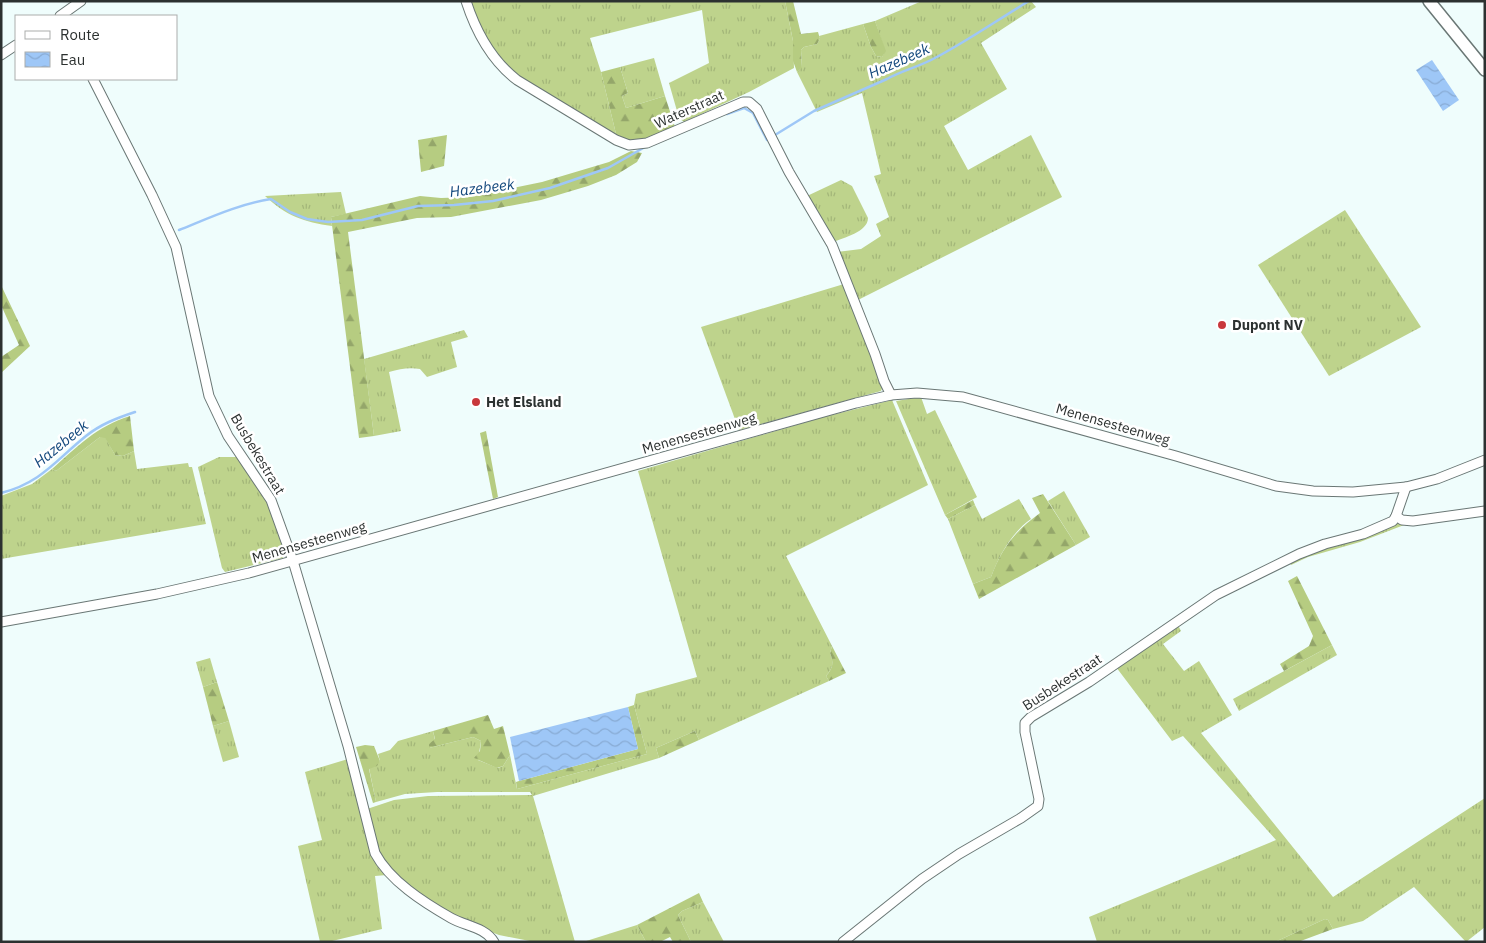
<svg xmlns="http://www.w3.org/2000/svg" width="1486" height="943" viewBox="0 0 1486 943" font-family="'IBM Plex Sans',sans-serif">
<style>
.grass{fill:url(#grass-tufts)}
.forest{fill:url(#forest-firs)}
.water{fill:url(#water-waves)}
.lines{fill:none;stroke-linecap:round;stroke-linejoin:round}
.stream{stroke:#9ec7f7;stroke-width:2.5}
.minor-casing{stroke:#6a7775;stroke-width:11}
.major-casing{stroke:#6a7775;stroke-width:14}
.minor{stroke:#fff;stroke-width:9}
.major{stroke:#fff;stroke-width:11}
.poi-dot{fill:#c8383c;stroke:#fff;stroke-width:2}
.labels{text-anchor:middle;stroke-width:5;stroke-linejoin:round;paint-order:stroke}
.street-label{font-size:14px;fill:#2c3130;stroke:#fff}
.poi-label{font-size:14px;font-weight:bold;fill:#2c3130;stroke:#fff;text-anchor:start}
.water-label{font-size:15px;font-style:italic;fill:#12477c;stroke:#fff}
</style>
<defs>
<pattern id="grass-tufts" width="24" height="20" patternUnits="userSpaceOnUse" patternTransform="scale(1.25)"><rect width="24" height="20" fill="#bed38c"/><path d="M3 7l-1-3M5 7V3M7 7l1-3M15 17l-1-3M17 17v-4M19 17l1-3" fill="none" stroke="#a3b679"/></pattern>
<pattern id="forest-firs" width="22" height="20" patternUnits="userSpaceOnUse" patternTransform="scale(1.25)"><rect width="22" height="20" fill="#b6cc81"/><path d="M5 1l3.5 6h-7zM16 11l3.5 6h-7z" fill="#94a66a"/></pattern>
<pattern id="water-waves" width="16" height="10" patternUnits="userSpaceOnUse" patternTransform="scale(1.25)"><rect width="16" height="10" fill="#9ec7f7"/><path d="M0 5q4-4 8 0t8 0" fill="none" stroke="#88abd4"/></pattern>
</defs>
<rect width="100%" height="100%" fill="#effdfc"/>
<!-- grass -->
<g class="grass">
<path d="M469,1h316l8,40 1,27 -45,24 -65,30 -5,-4 -10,-35 40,-20 -7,-53 -112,28 11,34 16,66 -102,-63c-24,-22 -33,-45 -46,-74z"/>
<path d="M922,1h109l5,6 -55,36 26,46 -63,37 24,44 63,-35 31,62 -204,103 -21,-48 24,-3 20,-13 -5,-12 13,-7 -15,-41 7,-2 -19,-81 -45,19 -20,-40 5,-5 -1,-17 3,-3 13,-3 3,-5 -1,-3 44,-12 8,23 5,9 6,1 3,-6 -10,-30z"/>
<path d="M654,58l11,38 -39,12 -4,-12 6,-3 -8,-26z"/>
<path d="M841,180l11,6 16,32c0,14 -25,20 -35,24l-26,-46z"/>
<path d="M341,192l5,22 -15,3 1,9c-28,-4 -46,-10 -67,-30z"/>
<path d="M1345,210l76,117 -92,49 -71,-111z"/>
<path d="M844,284l39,102 -2,5 -142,39 -38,-103z"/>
<path d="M464,330l4,7 -17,5 6,25 -30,10 -7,-8c-11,-2 -20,0 -31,3l12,59 -27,5 -10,-77z"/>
<path d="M921,397l6,17 8,-4 42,87 -32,18 -49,-114z"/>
<path d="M892,400l36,85 -142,71 46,90 -2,7c4,10 3,15 -4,23l3,5 -130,59 -4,-9 -39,17 3,10 -126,38 42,146h-40l-36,-7 -29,-11 -27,-14 -46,-33 -17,-21 -13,-47 27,-9 34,-4 104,-1 -2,-3h-93l-32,2 -29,8 -7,-34 11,-7 -2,-7 12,-4 8,-9 35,-10 2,9 -6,8 44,-11 8,4 -3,19 20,8 5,-2 7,-11 7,34 130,-35 -13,-49 2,-11 61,-17 -59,-206 182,-53z"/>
<path d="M100,437h5l10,18 8,1 11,-5 3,18 51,-6 1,4h3l14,57 -205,35v-63l31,-12 20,-15 4,2z"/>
<path d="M219,457h18l32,48 16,45 -2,8 -58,14 -3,-4 -24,-101z"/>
<path d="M1064,491l26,46 -14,8 -28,-44z"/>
<path d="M1019,499l12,20c-20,14 -32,37 -40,58l-18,7 -25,-65 27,-14 7,14z"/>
<path d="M1395,523l9,2 -44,17 -52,15 -17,8 -2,-4z"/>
<path d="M1178,625l3,6 -18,13 21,27 15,-10 33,54 -31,18 132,164 152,-99v129l-19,15 -52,-55 -51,34 -30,8 -5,-9 -3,-1 -50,23h-178l-8,-25 187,-77 -93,-104 -11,5 -56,-74z"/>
<path d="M1332,645l5,10 -98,56 -6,-12z"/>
<path d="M210,658l7,24 -14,5 -7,-25z"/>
<path d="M229,721l10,36 -16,5 -10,-36z"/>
<path d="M348,759l18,65 21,51 -12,1 7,53 -54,13h-8l-22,-96 24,-6 -17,-68z"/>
<path d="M703,902l21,40h-33l-13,-27 4,-4z"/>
<path d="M637,925l9,17h-63z"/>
</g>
<!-- forest -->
<g class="forest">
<path d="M785,1h8l8,33 17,-2 2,7 -3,5 -13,3 -3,3 1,18 -5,4 -4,-11v-20z"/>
<path d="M875,21l11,30 -4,6 -6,-1 -5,-9 -8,-23z"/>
<path d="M620,67l8,26 -6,3 4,12 39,-12 10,31 -36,16 -22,-5 -16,-66z"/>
<path d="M447,135l-3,31 -23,6 -3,-32z"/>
<path d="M631,151l11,2 -5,9 -21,13 -28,11 -47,14 -90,17 -34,1 -69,14 26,204 -15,2 -28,-221 89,-21 21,2 28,-1 73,-15 67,-20z"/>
<path d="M1,285l29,61 -29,27v-16l18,-12 -18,-40z"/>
<path d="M130,416l4,35 -11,5 -8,-1 -10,-17 -5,-1 -44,34 -4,-2c25,-22 45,-43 78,-53z"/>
<path d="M486,431l12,66 -5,2 -13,-66z"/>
<path d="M1043,494l33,51 -97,54 -6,-15 18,-7c11,-29 24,-46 49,-64l-8,-15z"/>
<path d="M973,500l2,5 -27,14 -3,-4z"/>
<path d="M1297,576l35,69 -48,26 -4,-7 29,-18 4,-10 -25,-55z"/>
<path d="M832,646l14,27 -17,8 -3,-5c7,-8 8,-13 4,-23z"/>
<path d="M217,682l12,39 -16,5 -10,-39z"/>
<path d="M634,705l13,49 -130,35 -1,-7 3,-1 119,-32 -10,-42z"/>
<path d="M488,715l6,14 9,-3 7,29 -7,11 -6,2 -23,-10 6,-7 1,-10 -8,-4 -44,11v-4l6,-5 -2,-8z"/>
<path d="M695,731l4,9 -40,18 -3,-10z"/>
<path d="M365,745l9,1 6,15 -3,5 -8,3 7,33 -3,1 -17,-56z"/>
<path d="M699,893l4,9 -21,9 -4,4 13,27h-18l-3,-5 -10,5h-14l-9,-17z"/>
<path d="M1325,919l3,1 5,9 -35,13h-23z"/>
</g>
<!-- water -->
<g class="water">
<path d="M1432,60l27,40 -16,11 -27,-41z"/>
<path d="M628,707l10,42 -119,32 -9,-44z"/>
</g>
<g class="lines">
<!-- stream -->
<g class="stream">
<path d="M727,114l17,-6 9,5 14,27"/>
<path d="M775,135l39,-24 73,-32c14,-8 31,-12 46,-20 33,-17 64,-39 96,-58"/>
<path d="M179,230c30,-12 60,-26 92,-31l19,13 17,7 21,3 34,-2 56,-14 36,-1 39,-4 57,-13 58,-20 37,-21"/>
<path d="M1,493c40,-10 55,-33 85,-57 15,-12 31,-18 49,-24"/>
</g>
<!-- minor casing -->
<g class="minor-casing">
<g id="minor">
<path d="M466,1c10,31 25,59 51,79l99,60 13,5 18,-2 96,-41h6l8,7 32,63 43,73 43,109 9,27 7,14"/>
<path d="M60,16l21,-15"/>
<path d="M1,55l15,-10"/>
<path d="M93,79l59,116 24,52 33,149 19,40 43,64 22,61 55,185 27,107c15,28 48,49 76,65 14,8 34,9 43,24"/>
<path d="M1396,516l6,4 11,1 72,-10"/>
<path d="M1,622l156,-28 92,-21 607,-170 35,-8 26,-2 46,4 213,59 100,30 37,5 40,1 53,-5 31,-8 48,-19"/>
<path d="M843,942l79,-63 37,-25 62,-36 17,-12 1,-7 -14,-67v-9l6,-6 58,-35 127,-87 83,-41 26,-10 38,-10 30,-13 3,-5 10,-29"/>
</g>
</g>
<!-- major casing -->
<g class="major-casing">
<path id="major" d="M1429,1l56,69"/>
</g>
<!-- minor -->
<use href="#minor" class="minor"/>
<!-- major -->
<use href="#major" class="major"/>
</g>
<!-- markers -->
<g class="poi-dot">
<circle cx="1222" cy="325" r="5"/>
<circle cx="476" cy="402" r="5"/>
</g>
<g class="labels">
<!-- street labels -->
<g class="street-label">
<text transform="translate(689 109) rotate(-24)" y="5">Waterstraat</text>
<text transform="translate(1113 424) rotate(16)" y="5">Menensesteenweg</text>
<text transform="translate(699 433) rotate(-16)" y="5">Menensesteenweg</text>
<text transform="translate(258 454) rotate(59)" y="5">Busbekestraat</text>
<text transform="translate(309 542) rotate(-16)" y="5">Menensesteenweg</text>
<text transform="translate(1062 682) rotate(-33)" y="5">Busbekestraat</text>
</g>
<!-- poi labels -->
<g class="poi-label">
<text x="1232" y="330">Dupont NV</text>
<text x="486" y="407">Het Elsland</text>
</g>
<!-- water labels -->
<g class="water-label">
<text transform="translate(899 61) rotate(-24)" y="5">Hazebeek</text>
<text transform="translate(482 188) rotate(-7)" y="5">Hazebeek</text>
<text transform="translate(61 444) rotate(-39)" y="5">Hazebeek</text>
</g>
</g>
<!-- border -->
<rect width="1486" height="943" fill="none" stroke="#2c3130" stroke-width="5"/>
<!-- legend -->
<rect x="15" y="15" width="162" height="65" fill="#ffffff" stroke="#abadac"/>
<rect x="25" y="31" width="25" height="8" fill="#ffffff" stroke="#abadac"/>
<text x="60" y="40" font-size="15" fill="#2c3130">Route</text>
<rect x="25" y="52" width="25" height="15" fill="url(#water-waves)" stroke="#abadac"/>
<text x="60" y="65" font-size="15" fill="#2c3130">Eau</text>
</svg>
